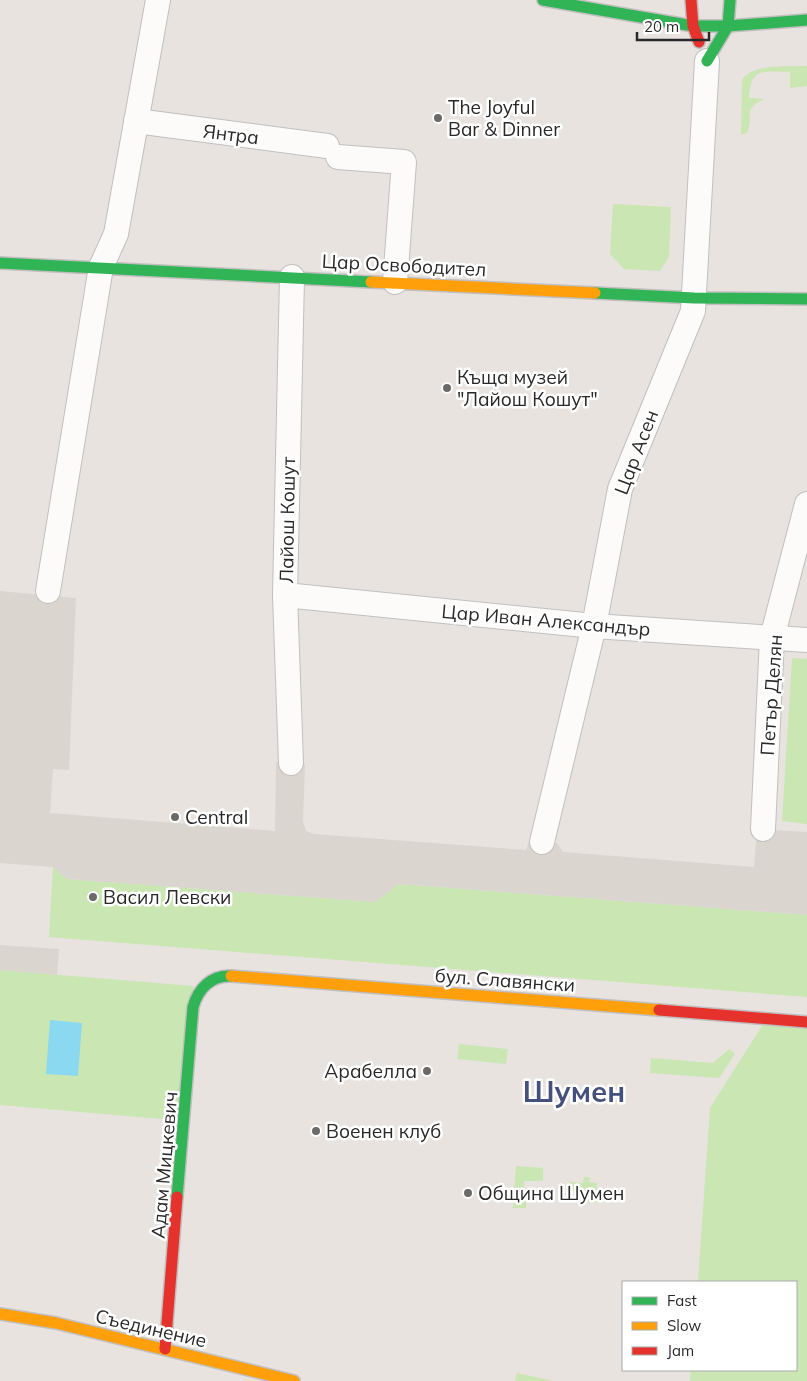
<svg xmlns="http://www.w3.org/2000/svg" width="807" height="1381" viewBox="0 0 807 1381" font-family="Mulish,sans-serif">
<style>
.green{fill:#c9e6b3}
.plaza{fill:#dad5cf}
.water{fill:#8ad9f0}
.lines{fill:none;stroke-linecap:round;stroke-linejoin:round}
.street-casing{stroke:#c1bfc0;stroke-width:26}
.fast-casing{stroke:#c1bfc0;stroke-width:14}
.slow-casing{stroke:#c1bfc0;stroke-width:14}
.jam-casing{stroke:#c1bfc0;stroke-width:14}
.street{stroke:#fcfbfa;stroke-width:24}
.fast{stroke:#30b455;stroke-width:11}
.slow{stroke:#ff9f0a;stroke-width:11}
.jam{stroke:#e5322d;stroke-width:11}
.poi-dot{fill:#6c6a68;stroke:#fff;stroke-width:2}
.labels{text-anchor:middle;stroke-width:5;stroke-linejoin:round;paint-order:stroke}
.poi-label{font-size:19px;fill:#292929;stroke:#fff;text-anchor:start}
.street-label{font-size:19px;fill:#292929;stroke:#fff}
.town-label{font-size:29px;font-weight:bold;fill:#45517d;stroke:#fff}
</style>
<rect width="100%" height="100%" fill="#e8e3de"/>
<!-- green -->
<g class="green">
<path d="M807,66v20l-17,2v-16c-27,0 -39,-6 -41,26l15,1c-24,11 -8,18 -18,35h-5l1,-54c11,-17 47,-13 65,-14z"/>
<path d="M613,204l58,3 -2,50 -9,14 -36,-2 -14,-15z"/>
<path d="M792,658l15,1v165l-25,-3z"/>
<path d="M53,867l14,12 308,23 23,-18 409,31v82l-758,-60z"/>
<path d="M0,970l193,16 -8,135 -185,-16z"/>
<path d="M767,1018l40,4v359h-117l1,-11h105v-88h-98l12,-174z"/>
<path d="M459,1044l49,5 -2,15 -49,-5z"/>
<path d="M729,1049l6,5 -16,24 -69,-5 1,-15 62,5z"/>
<path d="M516,1166l27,2v13h-19l-1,19 3,1v7h-13z"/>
<path d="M584,1177h6l-1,5 8,1 -1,20 -19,-1 1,-10 -10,-1 1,-9 14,1z"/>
<path d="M517,1373l36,8h-38z"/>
</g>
<!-- plaza -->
<g class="plaza">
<path d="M0,591l76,7 -7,172 -16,-1 -3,44 225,18 1,-69 29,2 -2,57 3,10 8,3 212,16 3,-9 28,2 6,9 191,15 3,-38 50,3v83l-408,-31 -24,18 -308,-23 -14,-12 -53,-4z"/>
<path d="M0,945l59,4 -2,26 -57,-5z"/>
</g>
<!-- water -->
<path class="water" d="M50,1020l32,3 -4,53 -32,-2z"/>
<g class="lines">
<!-- street casing -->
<g class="street-casing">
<g id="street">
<path d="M136,121l191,25"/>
<path d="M338,157l66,5 -9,120"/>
<path d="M48,591l53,-324 15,-33 42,-234"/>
<path d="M285,595l309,31 213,14"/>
<path d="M291,763l-6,-168 7,-318"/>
<path d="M763,829l9,-191 35,-134"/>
<path d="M542,842l52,-216 26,-137 73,-178 14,-250"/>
</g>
</g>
<!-- fast casing -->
<g class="fast-casing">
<g id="fast">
<path d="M543,0l150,26h35l79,-6"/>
<path d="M707,61l21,-35 2,-26"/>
<path d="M0,263l371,19"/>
<path d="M595,293l99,5 113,1"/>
<path d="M177,1197l16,-190c5,-18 18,-32 38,-31"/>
</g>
</g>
<!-- slow casing -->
<g class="slow-casing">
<g id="slow">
<path d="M371,282l224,11"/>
<path d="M231,976l428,34"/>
<path d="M0,1314l56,9 238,58"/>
</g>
</g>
<!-- jam casing -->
<g class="jam-casing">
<g id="jam">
<path d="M691,0l2,26 6,16"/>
<path d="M659,1010l148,12"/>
<path d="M165,1349l12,-152"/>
</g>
</g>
<!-- street -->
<use href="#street" class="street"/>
<!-- fast -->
<use href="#fast" class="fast"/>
<!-- slow -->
<use href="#slow" class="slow"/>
<!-- jam -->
<use href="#jam" class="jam"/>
</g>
<!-- markers -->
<g class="poi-dot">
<circle cx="438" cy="118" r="5"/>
<circle cx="447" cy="388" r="5"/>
<circle cx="175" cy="817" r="5"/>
<circle cx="93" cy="897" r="5"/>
<circle cx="427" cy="1071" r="5"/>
<circle cx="316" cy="1131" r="5"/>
<circle cx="468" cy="1193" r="5"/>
</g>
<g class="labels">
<!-- poi labels -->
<g class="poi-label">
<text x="448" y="114">The Joyful<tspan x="448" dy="22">Bar &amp; Dinner</tspan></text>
<text x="457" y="384">Къща музей<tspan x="457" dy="22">"Лайош Кошут"</tspan></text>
<text x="185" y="824">Central</text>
<text x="103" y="904">Васил Левски</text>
<text x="417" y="1078" text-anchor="end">Арабелла</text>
<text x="326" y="1138">Военен клуб</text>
<text x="478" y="1200">Община Шумен</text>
</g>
<!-- street labels -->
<g class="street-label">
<text transform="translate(231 134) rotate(7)" y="7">Янтра</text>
<text transform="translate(404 265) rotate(3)" y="7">Цар Освободител</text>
<text transform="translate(636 452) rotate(-69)" y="7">Цар Асен</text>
<text transform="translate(287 520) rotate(-89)" y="7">Лайош Кошут</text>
<text transform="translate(546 620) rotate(5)" y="7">Цар Иван Александър</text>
<text transform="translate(771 695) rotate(-86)" y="7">Петър Делян</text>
<text transform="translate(505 980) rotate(4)" y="7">бул. Славянски</text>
<text transform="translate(164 1165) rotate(-85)" y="7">Адам Мицкевич</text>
<text transform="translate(151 1328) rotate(13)" y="7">Съединение</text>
</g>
<!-- town labels -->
<g class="town-label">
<text x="574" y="1102">Шумен</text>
</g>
</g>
<!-- legend -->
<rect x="622" y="1281" width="175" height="90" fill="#ffffff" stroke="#a9a9a9"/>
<rect x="632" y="1297" width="25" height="8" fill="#30b455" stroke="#a9a9a9"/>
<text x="667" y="1306" font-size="15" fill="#292929">Fast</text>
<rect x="632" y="1322" width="25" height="8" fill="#ff9f0a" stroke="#a9a9a9"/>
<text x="667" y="1331" font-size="15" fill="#292929">Slow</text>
<rect x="632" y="1347" width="25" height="8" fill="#e5322d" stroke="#a9a9a9"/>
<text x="667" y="1356" font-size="15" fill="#292929">Jam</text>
<!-- scale -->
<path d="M637 32v8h72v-8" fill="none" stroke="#292929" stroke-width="2.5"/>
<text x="644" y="32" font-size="15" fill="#292929" stroke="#ffffff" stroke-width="4" paint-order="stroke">20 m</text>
</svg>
